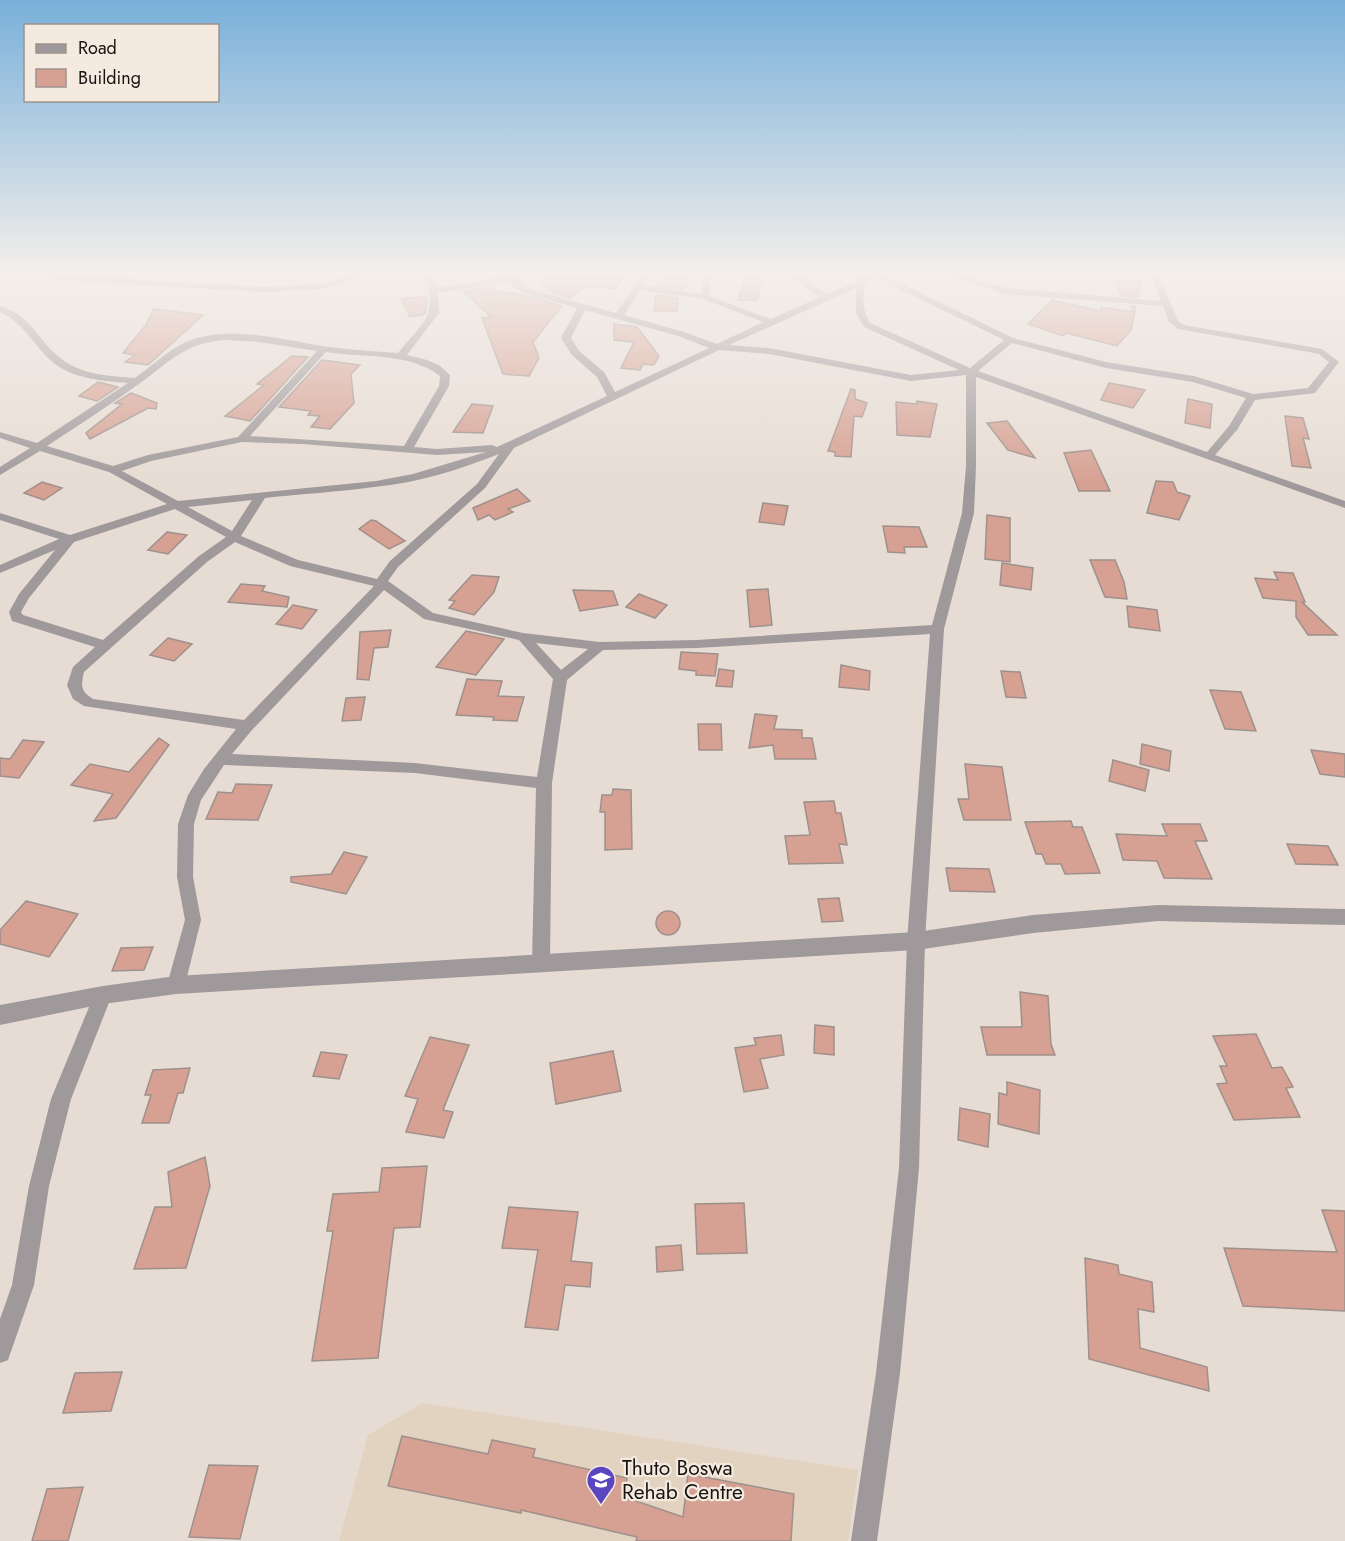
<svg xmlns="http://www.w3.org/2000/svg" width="1345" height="1541" viewBox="0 0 1345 1541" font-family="Jost,sans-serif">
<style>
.education{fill:#e2d2c0}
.building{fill:#d6a092;stroke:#9e908c;stroke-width:1.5}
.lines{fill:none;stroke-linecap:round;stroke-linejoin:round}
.minor{fill:#9f999b;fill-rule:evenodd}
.tertiary{fill:#9f999b;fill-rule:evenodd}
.labels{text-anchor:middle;stroke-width:4.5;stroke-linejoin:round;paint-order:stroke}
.near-poi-label{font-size:21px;fill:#181411;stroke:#f4eae0;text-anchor:start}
</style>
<rect width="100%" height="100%" fill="#e7dcd3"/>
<!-- education -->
<path class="education" d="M423,1403l435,67 -10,71h-509l29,-106z"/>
<!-- building -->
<g class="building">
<path d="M537,271h71l17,2 -10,16 -30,-3 -15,12 -17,-5 -12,-9 5,-2z"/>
<path d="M740,271h18l5,9 -6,20h-19l7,-20z"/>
<path d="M665,276l26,3 -8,10 -25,-4z"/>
<path d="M1113,281h29l-4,16 -15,-1z"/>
<path d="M493,286l6,6 21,2 42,12 -29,36 6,16 -10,18 -26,-2 -21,-56 9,-1 -28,-26z"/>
<path d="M656,295l22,3 -1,13h-23z"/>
<path d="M425,296l2,4 -2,14 -15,3 -9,-18z"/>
<path d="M1052,300l48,11 1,-4 32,5 -3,-6h6l-5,24 -14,16 -51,-13 -3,3 -35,-12z"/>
<path d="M154,309l49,6 -55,50 -23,-3 10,-7 -12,-2 22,-27z"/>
<path d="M614,324l23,3 22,29 -5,9 -11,-1 -3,6 -19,-2 13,-26 -20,-2z"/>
<path d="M292,356l16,1 -58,64 -25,-5 39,-31 -7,-1z"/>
<path d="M322,360l38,5 -9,9 3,29 -24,26 -19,-2 9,-11 -12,-1 3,-4 -32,-4z"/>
<path d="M98,382l20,5 -21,14 -18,-5z"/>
<path d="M1109,383l22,4 14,3 -12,18 -32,-8z"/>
<path d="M851,389l4,1v9l12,4 -5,14 -8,-1 -3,41 -16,-1v-4l-7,-1z"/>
<path d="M131,393l26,10 -1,6 -8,-1 -58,31 -4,-6 36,-29 -7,-1z"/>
<path d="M1188,399l24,5 -2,24 -25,-5z"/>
<path d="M917,401l20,3 -7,33 -33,-2 -1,-33 21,2z"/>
<path d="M472,404l21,2 -10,27 -30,-1z"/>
<path d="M1285,416l18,2 6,21 -6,-1 8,30 -19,-2z"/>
<path d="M1007,421l28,37 -27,-8 -21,-27z"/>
<path d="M1091,450l19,41h-31l-15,-38z"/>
<path d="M1156,481l17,1 4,10 13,4 -11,24 -32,-7z"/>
<path d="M42,482l20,6 -18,12 -20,-7z"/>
<path d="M517,489l13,12 -22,8 5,3 -18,8 -6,-5 -11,5 -5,-12z"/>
<path d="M763,503l25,3 -4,19 -25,-3z"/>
<path d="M987,515l23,3v44l-25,-3z"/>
<path d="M371,520l5,1 29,20 -16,8 -30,-20z"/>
<path d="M883,526l36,1 8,20h-23l1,6 -17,-1z"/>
<path d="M167,532l20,3 -19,19 -20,-4z"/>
<path d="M1090,560h25l9,22 3,17 -22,-2z"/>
<path d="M1002,563l31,5 -2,22 -31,-5z"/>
<path d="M1274,572l19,1 12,29h-3l35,33h-29l-12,-18v-16l-33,-3 -8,-20 23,2z"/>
<path d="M472,575l27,2 -5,15 -20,23 -25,-7 6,-7 -6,-1z"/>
<path d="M241,584l24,2 -3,5 27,6 -2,10 -59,-5z"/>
<path d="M768,589l4,36 -22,2 -3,-37z"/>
<path d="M573,590l40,1 5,14 -38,6z"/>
<path d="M639,594l28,11 -12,13 -29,-11z"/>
<path d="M293,605l24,5 -15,19 -26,-5z"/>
<path d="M1127,606l30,4 3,21 -31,-4z"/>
<path d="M391,630l-3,17 -14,1 -5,32 -12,-1 3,-47z"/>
<path d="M466,631l38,8 -28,36 -40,-8z"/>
<path d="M168,638l24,6 -18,17 -24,-6z"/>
<path d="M681,652l37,2 -3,22 -19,-1v-4l-17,-2z"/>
<path d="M841,665l29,6 -1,19 -30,-3z"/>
<path d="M719,669l15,2 -2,16 -16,-1z"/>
<path d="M1001,671l19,1 6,26 -20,-1z"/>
<path d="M467,679l35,2 -4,15 26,1 -7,24 -24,-1 1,-3 -38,-2z"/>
<path d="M1210,690l31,2 15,39 -31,-2z"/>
<path d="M365,697l-4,23 -19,1 4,-23z"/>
<path d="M755,714l22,2 -3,13 28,1v8h10l4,21h-41l-2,-14 -24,3z"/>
<path d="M698,724h23l1,26h-23z"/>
<path d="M159,738l10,7 -53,73 -22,3 19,-27 -42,-9 19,-21 39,8z"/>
<path d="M23,740l21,2 -25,36 -19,-2v-18l10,1z"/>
<path d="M1142,744l29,7 -2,20 -29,-7z"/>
<path d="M1311,750l34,4v23l-25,-3z"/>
<path d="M1113,760l36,10 -4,21 -36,-10z"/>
<path d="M965,764l37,3 9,53h-47l-6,-21h11z"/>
<path d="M236,784l36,1 -14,35 -52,-1 12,-27 14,1z"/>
<path d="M613,789l18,1 1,59 -27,1v-38h-5l2,-17h10z"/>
<path d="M834,801l2,12h5l6,32 -8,-1 4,19 -54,1 -4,-28 25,-1 -6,-33z"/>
<path d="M1071,821l2,6h9l18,46 -35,1 -4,-10h-15l-4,-10h-6l-11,-32z"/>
<path d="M1162,824h38l7,17h-12l17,38 -48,-1 -7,-17 -34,-1 -7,-26 51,2z"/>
<path d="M1287,844l41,2 10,19 -42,-1z"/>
<path d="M344,852l23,5 -21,37 -55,-12v-5l40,-3z"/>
<path d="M946,868l43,1 6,23 -45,-1z"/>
<path d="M839,898l4,23 -21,1 -4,-23z"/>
<path d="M26,901l52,13 -29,43 -49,-13v-14z"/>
<circle cx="668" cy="923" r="12"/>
<path d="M153,947l-9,23 -32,1 9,-23z"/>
<path d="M1020,992l28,4 3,48 4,11h-68l-6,-28h41z"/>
<path d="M815,1025l19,2v28l-20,-2z"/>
<path d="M1256,1034l16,34 10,-1 11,20 -7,1 14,29 -66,3 -17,-36 10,-1 -7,-17h7l-14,-30z"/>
<path d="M781,1035l3,20 -24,4 8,29 -24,4 -9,-44 21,-3 -2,-7z"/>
<path d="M430,1037l39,8 -26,65 10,2 -9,26 -38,-6 12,-33 -13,-3z"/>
<path d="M613,1051l8,40 -65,13 -6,-41z"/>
<path d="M321,1052l26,3 -8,24 -26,-3z"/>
<path d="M190,1068l-7,25h-5l-9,30h-27l9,-28h-6l8,-25z"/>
<path d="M1007,1082l33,8 -1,44 -41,-10 1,-31 8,2z"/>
<path d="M960,1108l30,6 -2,33 -30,-7z"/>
<path d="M205,1157l5,29 -24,82 -52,1 21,-62h17l-4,-35z"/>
<path d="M427,1166l-7,61 -26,1 -16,130 -66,3 21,-130h-6l6,-37 46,-2 3,-24z"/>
<path d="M744,1203l3,50 -50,1 -2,-50z"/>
<path d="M509,1207l69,5 -7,49 21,2 -2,24 -25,-2 -7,45 -33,-3 13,-77 -36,-2z"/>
<path d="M1322,1210l23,1v100l-102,-5 -19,-58 113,4z"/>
<path d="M681,1245l2,25 -26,2 -1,-25z"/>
<path d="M1085,1258l33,7 1,9 33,8 2,30 -16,-3 2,39 67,19 2,24 -120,-32z"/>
<path d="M122,1372l-11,39 -48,2 12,-40z"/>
<path d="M402,1436l86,18 4,-14 43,9 -2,8 94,21 -3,19 59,20 5,-43 106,20 -3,47h-155l1,-4 -116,-27v3l-133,-27z"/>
<path d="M209,1465l49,1 -18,73 -51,-2z"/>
<path d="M83,1487l-15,54h-36l15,-52z"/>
</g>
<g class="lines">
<!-- minor -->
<g class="minor">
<path d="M8,271l257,16 56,-3 21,-6 17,-7h11l-22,11 -27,7 -56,3 -185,-10z"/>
<path d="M424,271h8l5,17 66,-11 -4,-6h8l22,18 87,24 29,-42h8l-9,14 57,9 3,-23h8l-3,25 62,23 49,-22 -37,-26h10l34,23 30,-13 4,-10h8l-2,5 12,-5h12l-7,4 129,63 93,24 88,14 59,18 55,-6 21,-26 -10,-8 -10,-2 -131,-23 -9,-7 -6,-16 -158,-12 -69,-23h13l57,17 155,13 -10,-26 -35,-2 -4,-2h45l21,50 6,4 138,24 17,13 -24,31 -60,7 -18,30 -22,25 130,46v7l-369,-131v89l-2,47 -30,116 -19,312 -6,227 -19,205 -23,168h-26l25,-168 23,-205 8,-227 23,-307 -233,14 -94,2 -36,30 -15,103 -2,179 -3,5 -6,3 -6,-3 -3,-5 4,-174 -121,-15 -191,-8 -23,35 -7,24 -1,53 8,43 -16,65 -3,6 -6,2 -6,-2 -3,-6 18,-65 -8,-43 1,-53 10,-29 16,-26 32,-40 -152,-23 -11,-7 -6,-14 6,-18 22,-20 -83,-26 -3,-9 10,-18 36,-44 -55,23v-8l59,-26 -59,-19v-7l70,22 97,-31 -58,-32 -69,-21 -40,24v-8l30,-19 -30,-10v-6l37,11 91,-60c-25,-2 -53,-4 -73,-19 -21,-17 -29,-40 -55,-52v-6c33,10 38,36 63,54 20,15 48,16 72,18 20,-14 37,-33 62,-40 42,-12 90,3 132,9 23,3 46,4 69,6 29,-36 39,-34 26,-82zM877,278l127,62 -34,28 -100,-45c-8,-12 -7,-26 -5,-40zM507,282l16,11 54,15 -16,30 11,17 25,22 10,19 -110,51 -5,-2 -55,4 -23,-2 35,-61 1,-11 -11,-10 -12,-5 -20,-5 32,-42 -1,-20zM856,288v25l8,14 95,43 -48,5 -142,-27 -40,-3zM641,290l62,9 60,23 -46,22 -33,-12 -60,-17zM585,310l93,26 31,12 -94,44 -11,-20 -25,-21 -8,-13zM226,340l33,2 58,9 -79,86 -90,18 -35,11 -66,-20c30,-20 60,-39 89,-60 32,-22 48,-44 90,-46zM1012,343l94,25 87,14 53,16 -17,28 -22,26 -229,-81zM719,350l50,4 142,27 55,-6v91l-4,47 -30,112 -235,15 -97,2 -77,-9 -90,-20 -45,-32 10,-14 87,-79 29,-40zM326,352c38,6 83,0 114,24l-1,10 -35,60 -154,-10zM242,442l61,2 134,11 49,-3 -73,22 -37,7 -198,20 -56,-30 29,-10zM499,454l-22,30 -87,77 -13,18 -79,-19 -57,-24 24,-38c36,-4 73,-6 109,-11 43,-4 85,-17 125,-33zM252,500l-20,31 -44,-24zM175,509l51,28 -27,19 -96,84 -80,-25 -2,-3 8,-14 45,-56zM235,542l55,24 84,20 -130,134 -151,-21c-13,-8 -12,-14 -9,-27l123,-110zM384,590l40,29 95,21 34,39 -16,98 -122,-14 -183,-9 20,-24zM536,643l52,6 -27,21z"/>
<path d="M103,987l6,2 3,6 -41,104 -22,87 -15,99 -26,75 -8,3v-44l12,-34 17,-99 22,-87 43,-104 3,-6z"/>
</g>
<!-- tertiary -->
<path class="tertiary" d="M1158,905l187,4v16l-187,-4 -125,12 -117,17 -740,44 -73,10 -103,21v-20l103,-19 73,-10 740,-44 117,-17z"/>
</g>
<!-- sky -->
<linearGradient id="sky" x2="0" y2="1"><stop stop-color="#79b0da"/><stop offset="0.56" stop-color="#f4efeb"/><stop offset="1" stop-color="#f4efeb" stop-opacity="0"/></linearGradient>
<rect width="1345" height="487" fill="url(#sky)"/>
<!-- icons -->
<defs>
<g id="school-pin" transform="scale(1.5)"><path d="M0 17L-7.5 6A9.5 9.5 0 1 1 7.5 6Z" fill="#5a46be" stroke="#f4eae0"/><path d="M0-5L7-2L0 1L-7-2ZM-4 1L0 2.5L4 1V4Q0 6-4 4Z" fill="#fff"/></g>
</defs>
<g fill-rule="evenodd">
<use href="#school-pin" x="601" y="1480"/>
</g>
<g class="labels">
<!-- near-poi labels -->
<g class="near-poi-label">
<text x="622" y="1475">Thuto Boswa<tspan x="622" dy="24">Rehab Centre</tspan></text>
</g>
</g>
<!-- legend -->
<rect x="24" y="24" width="195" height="78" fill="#f4eae0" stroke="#9c948d" stroke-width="1.5"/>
<rect x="36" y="44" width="30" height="9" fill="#9f999b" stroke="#9c948d" stroke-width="1.5"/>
<text x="78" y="54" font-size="18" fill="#181411">Road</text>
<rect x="36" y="69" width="30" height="18" fill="#d6a092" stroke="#9c948d" stroke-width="1.5"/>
<text x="78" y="84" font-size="18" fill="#181411">Building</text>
</svg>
